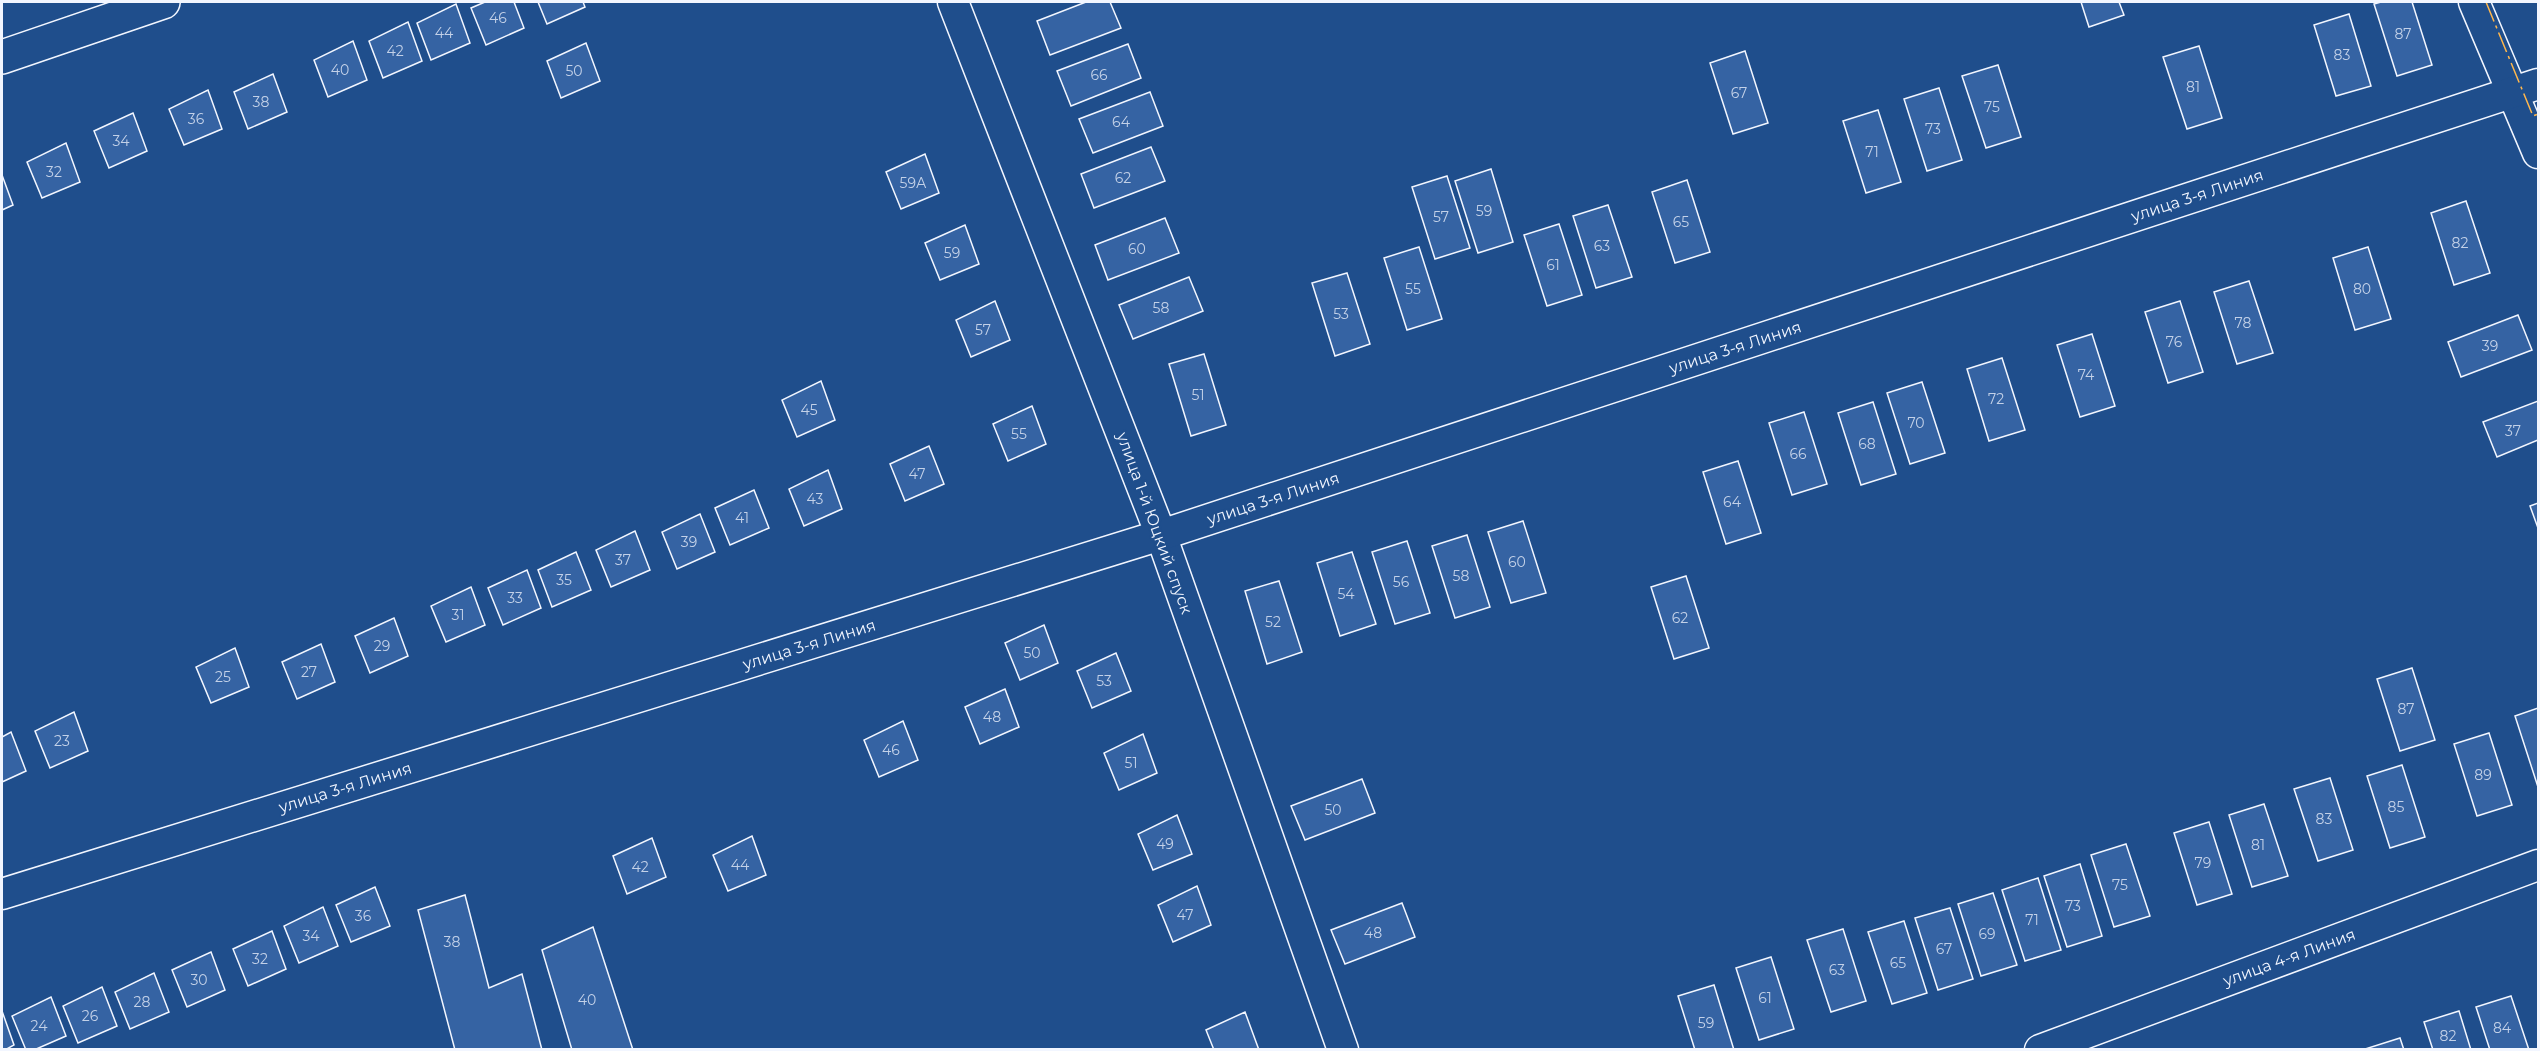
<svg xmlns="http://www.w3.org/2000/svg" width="2540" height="1051" viewBox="0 0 2540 1051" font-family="Montserrat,sans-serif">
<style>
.building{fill:#3563a3;stroke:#f2f6ff;stroke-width:1.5}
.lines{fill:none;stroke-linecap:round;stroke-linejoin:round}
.minor-casing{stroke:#f2f6ff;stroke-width:33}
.tertiary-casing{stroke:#f2f6ff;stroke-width:36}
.minor{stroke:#1f4e8c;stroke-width:30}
.tertiary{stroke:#1f4e8c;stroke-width:33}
.power{stroke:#ffb74d;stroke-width:1.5;stroke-dasharray:21 4.5 3 4.5;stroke-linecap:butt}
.labels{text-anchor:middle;stroke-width:4.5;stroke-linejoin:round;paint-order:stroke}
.number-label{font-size:14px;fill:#c3d1e8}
.street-label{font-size:16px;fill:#f2f6ff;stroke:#1f4e8c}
</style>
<rect width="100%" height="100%" fill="#1f4e8c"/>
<!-- building -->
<g class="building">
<path d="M485,2h29l10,26 -38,17 -15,-37z"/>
<path d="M538,2h45l2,5 -38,17z"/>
<path d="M1086,2h24l11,26 -71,27 -13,-34z"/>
<path d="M2081,2h38l5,13 -35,12z"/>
<path d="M2381,2h31l20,63 -35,11 -23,-72z"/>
<path d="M456,4l14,39 -39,17 -14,-37z"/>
<path d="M2349,14l22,72 -35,10 -22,-71z"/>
<path d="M408,22l14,39 -39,17 -14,-37z"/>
<path d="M353,41l14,39 -39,17 -14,-37z"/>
<path d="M586,43l14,38 -39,17 -14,-37z"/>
<path d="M1128,44l13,34 -70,28 -14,-35z"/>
<path d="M2199,46l23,72 -35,11 -24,-72z"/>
<path d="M1745,51l23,72 -35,11 -23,-71z"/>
<path d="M1998,65l23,72 -35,11 -24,-72z"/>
<path d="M273,74l14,38 -39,17 -14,-37z"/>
<path d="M1939,88l23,72 -35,11 -23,-72z"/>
<path d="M208,90l14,39 -38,16 -15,-36z"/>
<path d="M1150,92l13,34 -70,27 -14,-34z"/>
<path d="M1878,110l23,72 -35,11 -23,-72z"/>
<path d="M133,113l14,38 -38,17 -15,-37z"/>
<path d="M66,143l14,39 -38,16 -15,-36z"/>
<path d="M1151,147l14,34 -71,27 -13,-34z"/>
<path d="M925,154l14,39 -38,16 -15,-37z"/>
<path d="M1491,169l22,73 -35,11 -23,-72z"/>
<path d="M2,175l11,30 -11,5z"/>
<path d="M1447,176l23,72 -35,11 -23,-72z"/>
<path d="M1687,180l23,72 -35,11 -23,-71z"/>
<path d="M2466,201l24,72 -36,12 -23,-72z"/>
<path d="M1608,205l24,72 -36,11 -23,-72z"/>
<path d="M1165,218l14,35 -71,27 -13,-35z"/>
<path d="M1559,224l23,71 -35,11 -23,-71z"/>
<path d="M965,225l14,39 -39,16 -15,-37z"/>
<path d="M1419,247l23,72 -35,11 -23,-72z"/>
<path d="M2368,247l23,72 -36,11 -22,-72z"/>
<path d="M1347,273l23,71 -35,12 -23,-73z"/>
<path d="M1189,277l14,34 -70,28 -14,-34z"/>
<path d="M2249,281l24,72 -36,11 -23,-72z"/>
<path d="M995,301l15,39 -39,17 -15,-37z"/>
<path d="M2180,301l23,71 -35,11 -23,-71z"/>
<path d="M2518,315l14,35 -71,27 -13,-35z"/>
<path d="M2092,334l23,72 -35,11 -23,-72z"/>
<path d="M1204,354l22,71 -35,11 -22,-72z"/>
<path d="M2002,358l23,72 -36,11 -22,-72z"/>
<path d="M821,381l14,39 -38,17 -15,-37z"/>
<path d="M1922,382l23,71 -35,11 -23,-71z"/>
<path d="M2538,401v39l-41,17 -14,-35z"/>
<path d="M1873,402l23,72 -35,11 -23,-72z"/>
<path d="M1032,406l14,38 -38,17 -15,-37z"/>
<path d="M1804,412l23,72 -35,11 -23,-72z"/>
<path d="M929,446l15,38 -39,17 -15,-37z"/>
<path d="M1738,461l23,72 -35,11 -23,-72z"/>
<path d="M828,470l14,39 -38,17 -15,-37z"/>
<path d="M754,490l15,38 -39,17 -15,-37z"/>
<path d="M2538,503v25l-8,-22z"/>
<path d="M700,514l15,38 -38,17 -15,-37z"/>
<path d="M1523,521l23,72 -35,10 -23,-71z"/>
<path d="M635,531l15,39 -39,17 -15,-37z"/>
<path d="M1467,535l23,72 -35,11 -23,-72z"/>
<path d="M1407,541l23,72 -35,11 -23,-72z"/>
<path d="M576,552l15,38 -39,17 -14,-37z"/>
<path d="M1352,552l24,72 -36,12 -23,-73z"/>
<path d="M527,570l14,38 -38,17 -15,-37z"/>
<path d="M1686,576l23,72 -35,11 -23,-72z"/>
<path d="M1279,581l23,71 -35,12 -22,-73z"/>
<path d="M471,587l14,38 -39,17 -15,-36z"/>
<path d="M394,618l14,38 -38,17 -15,-37z"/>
<path d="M1044,625l14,38 -38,17 -15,-37z"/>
<path d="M321,644l14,38 -38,17 -15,-37z"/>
<path d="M235,648l14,39 -38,16 -15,-36z"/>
<path d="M1116,653l15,38 -39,17 -15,-37z"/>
<path d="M2412,668l23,72 -35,11 -23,-72z"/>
<path d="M1005,689l14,38 -39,17 -15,-37z"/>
<path d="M2538,708v79l-23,-71z"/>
<path d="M74,712l14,39 -38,17 -15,-37z"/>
<path d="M903,721l15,39 -39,17 -15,-37z"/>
<path d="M11,732l15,39 -24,11v-45z"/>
<path d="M2489,733l23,72 -35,11 -23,-72z"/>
<path d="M1143,734l14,39 -38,17 -15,-37z"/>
<path d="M2402,765l23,72 -35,11 -23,-72z"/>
<path d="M2330,778l23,72 -35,11 -24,-72z"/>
<path d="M1362,779l13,34 -70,27 -14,-34z"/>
<path d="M2264,804l24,72 -36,11 -23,-72z"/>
<path d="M1177,815l15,39 -39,16 -15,-36z"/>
<path d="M2209,822l23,72 -35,11 -23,-72z"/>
<path d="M752,836l14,39 -38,16 -15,-36z"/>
<path d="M652,838l14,39 -39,17 -14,-38z"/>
<path d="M2126,844l24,72 -36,11 -23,-72z"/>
<path d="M2080,864l22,72 -35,11 -23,-71z"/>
<path d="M2038,878l23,72 -36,11 -23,-71z"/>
<path d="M1197,886l14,39 -38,17 -15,-37z"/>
<path d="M375,887l15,39 -39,16 -15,-37z"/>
<path d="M1993,893l24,72 -36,11 -23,-72z"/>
<path d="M465,895l24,93 33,-14 20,76h-87l-37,-140z"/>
<path d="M1402,903l13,34 -70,27 -14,-34z"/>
<path d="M323,907l15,39 -39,17 -15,-37z"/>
<path d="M1950,908l23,71 -35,11 -23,-72z"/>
<path d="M1904,921l23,72 -35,11 -24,-72z"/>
<path d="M593,927l40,123h-61l-30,-100z"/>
<path d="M1843,929l23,72 -35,11 -24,-72z"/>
<path d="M272,931l14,38 -38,17 -15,-37z"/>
<path d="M211,952l14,38 -38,17 -15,-37z"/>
<path d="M1771,957l23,72 -35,11 -23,-72z"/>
<path d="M154,973l15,39 -39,17 -15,-37z"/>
<path d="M1714,985l20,65h-39l-17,-54z"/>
<path d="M102,987l15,39 -39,17 -15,-37z"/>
<path d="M2511,996l18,54h-39l-14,-43z"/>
<path d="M51,997l15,39 -32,14h-8l-14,-34z"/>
<path d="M2,1011l12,34 -9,5h-3z"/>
<path d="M2459,1011l12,39h-38l-9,-28z"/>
<path d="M1245,1012l14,38h-45l-8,-20z"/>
<path d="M2400,1038l4,12h-39v-1z"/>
</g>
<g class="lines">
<!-- minor casing -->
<g class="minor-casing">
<g id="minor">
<path d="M953,2l208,533 182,515"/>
<path d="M2474,2l64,151"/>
<path d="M2,894l1159,-359 1377,-451"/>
<path d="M2040,1050l498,-185"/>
</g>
</g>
<!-- tertiary casing -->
<g class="tertiary-casing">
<path id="tertiary" d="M2,57l161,-55"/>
</g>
<!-- minor -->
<use href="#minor" class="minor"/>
<!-- tertiary -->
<use href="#tertiary" class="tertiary"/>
<!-- power -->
<path class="power" d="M2486,2l47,114 5,-2"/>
</g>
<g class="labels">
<!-- number labels -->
<g class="number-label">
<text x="498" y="23">46</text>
<text x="444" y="38">44</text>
<text x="2403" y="39">87</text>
<text x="395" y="56">42</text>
<text x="2342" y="60">83</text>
<text x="340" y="75">40</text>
<text x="574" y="76">50</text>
<text x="1099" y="80">66</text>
<text x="2193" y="92">81</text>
<text x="1739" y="98">67</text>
<text x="261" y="107">38</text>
<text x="1992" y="112">75</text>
<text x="196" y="124">36</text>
<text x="1121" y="127">64</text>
<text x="1933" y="134">73</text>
<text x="121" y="146">34</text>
<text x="1872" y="157">71</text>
<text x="54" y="177">32</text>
<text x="1123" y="183">62</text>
<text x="913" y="188">59А</text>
<text x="1484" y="216">59</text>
<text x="1441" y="222">57</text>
<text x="1681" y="227">65</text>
<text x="2460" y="248">82</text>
<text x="1602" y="251">63</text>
<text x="1137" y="254">60</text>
<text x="952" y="258">59</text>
<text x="1553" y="270">61</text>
<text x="1413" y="294">55</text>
<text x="2362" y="294">80</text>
<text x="1161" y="313">58</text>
<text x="1341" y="319">53</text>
<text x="2243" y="328">78</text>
<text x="983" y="335">57</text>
<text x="2174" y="347">76</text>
<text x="2490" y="351">39</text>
<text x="2086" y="380">74</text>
<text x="1198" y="400">51</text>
<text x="1996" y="404">72</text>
<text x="809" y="415">45</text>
<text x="1916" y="428">70</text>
<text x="2513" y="436">37</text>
<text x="1019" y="439">55</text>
<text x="1867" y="449">68</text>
<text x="1798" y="459">66</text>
<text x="917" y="479">47</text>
<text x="815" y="504">43</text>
<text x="1732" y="507">64</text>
<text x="742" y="523">41</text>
<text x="689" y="547">39</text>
<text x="623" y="565">37</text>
<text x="1517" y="567">60</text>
<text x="1461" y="581">58</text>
<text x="564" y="585">35</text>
<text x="1401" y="587">56</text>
<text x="1346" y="599">54</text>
<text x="515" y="603">33</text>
<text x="458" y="620">31</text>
<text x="1680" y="623">62</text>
<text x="1273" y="627">52</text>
<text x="382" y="651">29</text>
<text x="1032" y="658">50</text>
<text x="309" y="677">27</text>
<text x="223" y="682">25</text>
<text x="1104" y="686">53</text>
<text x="2406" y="714">87</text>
<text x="992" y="722">48</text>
<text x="62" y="746">23</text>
<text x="891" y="755">46</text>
<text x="1131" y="768">51</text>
<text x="2483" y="780">89</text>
<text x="2396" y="812">85</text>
<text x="1333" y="815">50</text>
<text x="2324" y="824">83</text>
<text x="1165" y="849">49</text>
<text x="2258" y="850">81</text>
<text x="2203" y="868">79</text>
<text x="740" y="870">44</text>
<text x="640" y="872">42</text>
<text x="2120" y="890">75</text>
<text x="2073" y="911">73</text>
<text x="1185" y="920">47</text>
<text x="363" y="921">36</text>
<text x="2032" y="925">71</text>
<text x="1373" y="938">48</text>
<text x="1987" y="939">69</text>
<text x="311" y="941">34</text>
<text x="452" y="947">38</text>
<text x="1944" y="954">67</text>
<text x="260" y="964">32</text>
<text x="1898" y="968">65</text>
<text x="1837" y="975">63</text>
<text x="199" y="985">30</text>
<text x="1765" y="1003">61</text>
<text x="587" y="1005">40</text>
<text x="142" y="1007">28</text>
<text x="90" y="1021">26</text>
<text x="1706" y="1028">59</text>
<text x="39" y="1031">24</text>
<text x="2502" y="1033">84</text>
<text x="2448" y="1041">82</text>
</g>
<!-- street labels -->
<g class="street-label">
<text transform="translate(2197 195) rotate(-18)" y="6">улица 3-я Линия</text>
<text transform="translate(1735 347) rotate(-18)" y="6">улица 3-я Линия</text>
<text transform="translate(1273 498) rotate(-18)" y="6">улица 3-я Линия</text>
<text transform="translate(1155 523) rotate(70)" y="6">улица 1-й Юцкий спуск</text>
<text transform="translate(809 644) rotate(-17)" y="6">улица 3-я Линия</text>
<text transform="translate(345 787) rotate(-17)" y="6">улица 3-я Линия</text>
<text transform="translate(2289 957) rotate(-20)" y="6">улица 4-я Линия</text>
</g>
</g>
<!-- border -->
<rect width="2540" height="1051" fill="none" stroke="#f2f6ff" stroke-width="6"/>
</svg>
